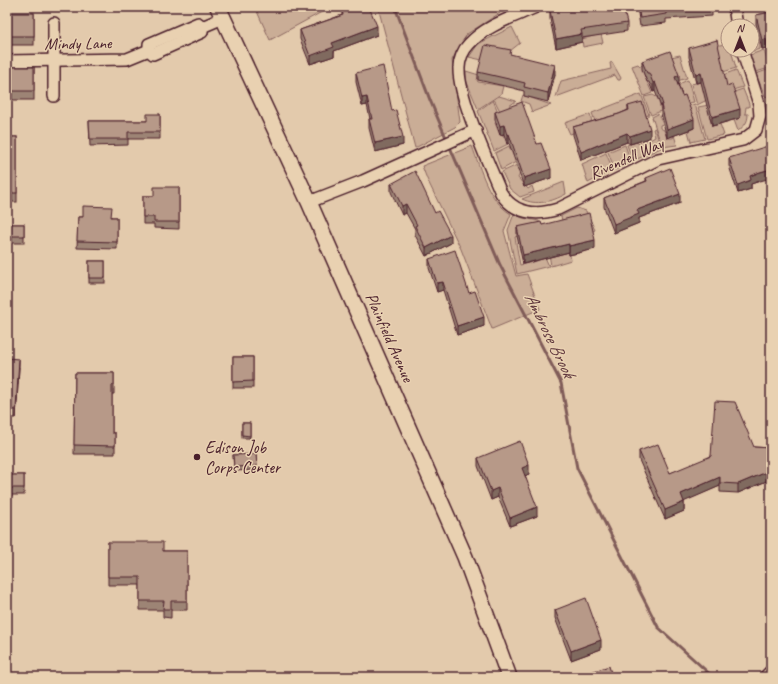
<svg xmlns="http://www.w3.org/2000/svg" width="778" height="684" viewBox="0 0 778 684" font-family="Caveat,sans-serif">
<style>
.green{fill:#caad96;stroke:#8a6660}
.lines{fill:none;stroke-linecap:round;stroke-linejoin:round}
.stream{stroke:#805c59;stroke-width:3}
.street-casing{stroke:#4a1f2b;stroke-width:14}
.secondary-casing{stroke:#4a1f2b;stroke-width:18}
.street{stroke:#e9d1b1;stroke-width:11}
.secondary{stroke:#e9d1b1;stroke-width:15}
.wall{fill:#9d8475;stroke:#4a1f2b}
.shaded-wall{fill:#806b5f;stroke:#4a1f2b}
.building{fill:#b79988;stroke:#4a1f2b}
.poi-dot{fill:#4a1f2b;stroke:#e9d1b1;stroke-width:1.5}
.labels{text-anchor:middle;stroke-width:3;stroke-linejoin:round;paint-order:stroke}
.street-label{font-size:17px;fill:#4a1f2b;stroke:#e9d1b1}
.poi-label{font-size:17px;fill:#4a1f2b;stroke:#e9d1b1;text-anchor:start}
.water-label{font-size:18px;font-style:italic;fill:#60383e;stroke:#e9d1b1}
</style>
<rect width="100%" height="100%" fill="#e3caac"/>
<filter id="ink" filterUnits="userSpaceOnUse"><feTurbulence type="fractalNoise" baseFrequency=".025" numOctaves="2"/><feDisplacementMap in="SourceGraphic" scale="8" xChannelSelector="R" yChannelSelector="G"/><feConvolveMatrix kernelMatrix="1 2 1 2 8 2 1 2 1" color-interpolation-filters="sRGB"/></filter>
<g filter="url(#ink)">
<!-- green -->
<g class="green">
<path d="M255,7h76l-61,33z"/>
<path d="M378,7h119l3,6 -33,21 -15,26 8,62 -5,5 -40,21z"/>
<path d="M747,20l3,5 4,-1c0,10 7,16 6,25l-10,3 -1,-2h3v-24h-7l-1,-5z"/>
<path d="M512,27l8,16 -10,8 -28,9 -13,-3 9,-13z"/>
<path d="M601,34l2,9 -20,4 -1,-8z"/>
<path d="M728,43v7h3l5,18 -13,4 -7,-26z"/>
<path d="M764,50l5,18 -13,4 -6,-17z"/>
<path d="M680,55l7,23 -13,4 -16,-22z"/>
<path d="M612,62l9,16 -1,2h-2l-3,-5 -59,22 5,-16 50,-12 -1,-6z"/>
<path d="M653,62l-11,8 10,23 -8,3 -12,-30 6,-2 2,2z"/>
<path d="M770,69l1,29 -6,-2 -9,-22z"/>
<path d="M736,70l7,17 -14,4 -6,-16z"/>
<path d="M466,71l13,4 -2,5 1,2 25,4 -2,8 -23,15 -12,-29z"/>
<path d="M688,80l6,22 -12,2 -5,-15 4,-6z"/>
<path d="M701,82l6,18 -10,5 -6,-21z"/>
<path d="M743,89l6,15v3h-3l-1,7h3c0,9 -4,12 -10,17l-4,-11 6,-2 -9,-25z"/>
<path d="M641,94l8,21 -53,9 -4,-11z"/>
<path d="M523,95l28,10 -19,7 -3,-8 -8,-3z"/>
<path d="M653,95l5,3 3,13 -10,4 -7,-18z"/>
<path d="M499,96l17,5 -7,5 3,8 -10,1 -8,-16z"/>
<path d="M493,100l8,19 -6,4 5,12h3l5,9 -14,7 -16,-40z"/>
<path d="M695,104l10,35 -14,3 -3,-11 6,-3 -5,-22z"/>
<path d="M709,105l3,21 8,-2 4,11 -17,4 -9,-32z"/>
<path d="M590,114l3,12 -23,8 -5,-11z"/>
<path d="M658,114l5,10 -3,1v3l4,2 3,8h6l1,-3 3,10 -15,2 -10,-30z"/>
<path d="M655,128l6,20 -28,13 -6,-16 9,-3 5,3 14,-8 -2,-8z"/>
<path d="M625,145l6,17 -16,8 -7,-18z"/>
<path d="M472,146c9,24 16,54 39,68l-7,17 12,45 11,-2 13,35 -48,20 -31,-80 -34,-70 -5,-13z"/>
<path d="M509,146l7,16 -15,8 -6,-17z"/>
<path d="M606,153l7,17 -25,13 -6,-19z"/>
<path d="M517,165l3,9 -2,4 10,11 4,-3 2,6 -14,5 -10,-8 -8,-17z"/>
<path d="M564,182l2,12c-15,8 -29,12 -44,5z"/>
<path d="M577,208l9,3 9,19 -4,2 -28,-6 -2,-10z"/>
<path d="M514,214l9,4 16,3 2,8 -26,8 5,28 17,-4 7,-6 5,11 -32,8 -9,-44z"/>
<path d="M569,252l2,8 -20,6 -2,-12z"/>
</g>
<g class="lines">
<!-- stream -->
<path class="stream" d="M395,7l35,93 70,165 61,118 16,85 81,159 55,50"/>
<!-- street casing -->
<g class="street-casing">
<g id="street">
<path d="M536,7c-22,10 -50,18 -67,37 -6,6 -10,16 -10,24 -1,29 30,96 42,125 13,21 35,23 57,16l100,-50 85,-19 13,-10 4,-14 -1,-12 -17,-54"/>
<path d="M734,7l3,19"/>
<path d="M54,23v73"/>
<path d="M202,27l21,-9"/>
<path d="M149,50v-6l49,-21 4,4"/>
<path d="M149,50l4,4 49,-22v-5"/>
<path d="M7,61l120,-2 22,-9"/>
<path d="M309,202l54,-21 113,-51"/>
<path d="M765,677l6,-6"/>
</g>
</g>
<!-- secondary casing -->
<g class="secondary-casing">
<path id="secondary" d="M218,7l91,195 156,355 44,120"/>
</g>
<!-- street -->
<use href="#street" class="street"/>
<!-- secondary -->
<use href="#secondary" class="secondary"/>
</g>
<!-- wall -->
<g class="wall">
<path d="M637,7h75v9l-46,3v4l-26,3z"/>
<path d="M575,9l52,14v8l-45,7v4l-26,6 -6,-29v-8z"/>
<path d="M342,10l35,25 -43,16v5l-24,8 -10,-25v-9l42,-15z"/>
<path d="M771,12v60l-5,-24 -4,1 -6,-25v-9z"/>
<rect x="7" y="13" width="27" height="32"/>
<path d="M689,48l51,70 -28,8 -11,-44 -5,1 -7,-26z"/>
<path d="M511,55l44,19 -7,28 -24,-6v-5l-11,-3 -35,-8v-8z"/>
<path d="M642,61l37,23h-1l16,44 -27,10 -6,-24v-7l-6,-16 -2,1 -4,-10h-2l-5,-13z"/>
<rect x="7" y="67" width="27" height="33"/>
<path d="M356,73l36,38 11,34 -28,7 -6,-24v-9h1l-3,-14 -5,1 -6,-24z"/>
<path d="M628,106l22,32 -20,6 -3,-2 -46,18 -8,-25v-8l46,-13 9,-4z"/>
<path d="M495,112l42,32 14,34 -27,9 -15,-44 -2,1 -3,-10 -4,1 -5,-15z"/>
<path d="M160,114v25h-32v6l-38,1 -1,-25h58z"/>
<rect x="7" y="137" width="10" height="65"/>
<path d="M729,158l31,23 -9,3v5l-13,4 -9,-27z"/>
<path d="M646,178l34,25 -41,15v5l-25,10 -10,-26v-9l42,-17z"/>
<path d="M391,184l44,29 16,30 -25,13 -11,-21v-6l-9,-16 -4,2 -11,-23z"/>
<path d="M179,187v42l-25,-1v-4h-11v-28h11z"/>
<path d="M78,217h39v32l-40,-1z"/>
<rect x="7" y="224" width="17" height="19"/>
<path d="M542,225l53,24 -26,6v-3l-46,12 -6,-28v-9z"/>
<path d="M429,259l40,34 15,33 -27,9 -14,-45 -6,2 -8,-24z"/>
<rect x="89" y="261" width="16" height="22"/>
<rect x="233" y="357" width="20" height="31"/>
<path d="M7,358l12,9 -3,51h-9z"/>
<path d="M75,373h39v21h-2v39h3v21h-41z"/>
<rect x="242" y="423" width="8" height="15"/>
<path d="M754,447l17,1v32h-2l-31,13 -18,-1v-6l-36,15v10l-19,8 -26,-59v-9l31,22z"/>
<path d="M256,454l1,16 -23,1 -1,-16z"/>
<path d="M478,458l51,16 -4,2 12,40 -27,10 -12,-29 -7,3 -13,-34z"/>
<rect x="7" y="475" width="17" height="20"/>
<path d="M108,542l55,9h24v59h-16v8l-8,-1v-7h-23v-25h-32z"/>
<path d="M555,610l46,39 -30,11 -16,-42z"/>
</g>
<!-- shaded-wall -->
<g class="shaded-wall">
<path d="M377,26v9l-43,16v5l-24,8v-8l22,-13z"/>
<path d="M582,34v8l-26,6v-9z"/>
<path d="M766,39v9l-4,1v-9z"/>
<path d="M555,65v9l-7,28v-9z"/>
<path d="M701,73v9l-5,1v-8z"/>
<path d="M679,75v9l-4,1v-8z"/>
<path d="M655,82v9l-2,1v-9z"/>
<path d="M367,97v8l-5,1v-8z"/>
<path d="M740,109v9l-28,8v-9z"/>
<path d="M694,119v9l-27,10v-9z"/>
<path d="M504,125v9l-4,1v-9z"/>
<path d="M650,129v9l-20,6v-8z"/>
<path d="M627,133v9l-46,18v-8z"/>
<path d="M509,134v9l-2,1v-9z"/>
<path d="M403,137v8l-28,7v-9z"/>
<path d="M551,169v9l-27,9v-9z"/>
<path d="M771,169v9l-11,3 -9,3v5l-13,4v-8l12,-9 10,-4z"/>
<path d="M680,194v9l-41,15v5l-25,10v-9l23,-14z"/>
<path d="M406,204v9l-4,2v-9z"/>
<path d="M451,235v8l-25,13v-8z"/>
<path d="M595,240v9l-26,6v-9z"/>
<path d="M569,244v8l-46,12v-9z"/>
<path d="M443,282v8l-6,2v-9z"/>
<path d="M484,317v9l-27,9v-9z"/>
<path d="M19,359v8l-3,51v-8z"/>
<path d="M529,465v9l-7,3v-9z"/>
<path d="M769,471v9l-31,13v-9z"/>
<path d="M720,477v9l-39,17v-9z"/>
<path d="M498,488v9l-7,3v-9z"/>
<path d="M684,502v9l-19,8v-9z"/>
<path d="M537,507v9l-27,10v-8z"/>
<path d="M601,640v9l-30,11v-9z"/>
</g>
<!-- building -->
<g class="building">
<path d="M351,7h18l8,19 -45,17 2,4 -24,9 -10,-26 43,-15 -1,-5z"/>
<path d="M574,7l1,2 12,-2h36l4,16 -46,7 1,4 -26,5 -6,-28z"/>
<path d="M638,7h74l-46,3v4l-26,4z"/>
<path d="M771,12v51l-5,-24 -4,1 -6,-25z"/>
<rect x="7" y="13" width="27" height="23"/>
<path d="M717,40l10,46 5,-2 8,25 -28,8 -11,-44 -5,2 -7,-27z"/>
<path d="M485,45l26,5 -1,4 45,11 -7,28 -24,-6 1,-4 -12,-3 -35,-8z"/>
<path d="M670,51l9,24 -4,2 7,19 3,-1 9,24 -27,10 -6,-24h2l-4,-12 -4,-11 -2,1 -4,-10h-2l-5,-12z"/>
<path d="M383,66l9,45 4,-1 7,27 -28,6 -6,-24h3l-5,-22 -5,1 -6,-25z"/>
<rect x="7" y="67" width="27" height="24"/>
<path d="M522,102l15,42 4,-1 10,26 -27,9 -15,-44 -2,1 -3,-10 -4,1 -5,-14z"/>
<path d="M642,102l8,27 -20,7 -3,-3 -46,19 -8,-25 46,-13 10,-4 -1,-4z"/>
<path d="M147,114h13v18h-32v7h-38l-1,-18h58z"/>
<rect x="7" y="137" width="10" height="56"/>
<path d="M771,145v24l-11,3 -10,4 1,4 -13,5 -9,-27z"/>
<path d="M670,168l10,26 -43,16 2,4 -25,10 -10,-26 43,-17 -1,-3z"/>
<path d="M415,171l20,42 3,-2 13,24 -25,13 -11,-22 2,-1 -11,-21 -4,2 -11,-22z"/>
<path d="M154,187h25v35h-25v-5h-11v-21h11z"/>
<path d="M83,206l29,1 -1,10h6v25l-40,-1 1,-24h5z"/>
<path d="M589,213l6,27 -26,6v-2l-46,11 -6,-28 24,-5 1,3z"/>
<rect x="7" y="224" width="17" height="12"/>
<path d="M455,250l14,43 6,-2 9,26 -27,9 -14,-44 -6,1 -8,-24z"/>
<rect x="89" y="261" width="16" height="17"/>
<path d="M233,357h20v24l-20,1z"/>
<path d="M7,358l12,1 -3,51 -9,-1z"/>
<path d="M75,373h39v12h-2v48h3v13l-41,-1z"/>
<path d="M715,401l20,1 19,45 17,1v23h-2l-31,13 -18,-1v-6l-39,17 3,8 -19,8 -26,-59 19,-7 12,29 41,-17z"/>
<path d="M242,423h8v13l-8,-1z"/>
<path d="M520,441l9,24 -7,3 15,39 -27,11 -12,-30 -7,3 -13,-33z"/>
<path d="M256,454l1,12 -23,1 -1,-12z"/>
<rect x="7" y="475" width="17" height="13"/>
<path d="M108,542h55v9h24v50h-16v8h-8l1,-8h-24v-24h-32z"/>
<path d="M586,598l15,42 -30,11 -16,-41z"/>
<path d="M609,666l3,11h-23l-1,-4z"/>
<rect x="7" y="673" width="11" height="4"/>
</g>
</g>
<!-- markers -->
<circle class="poi-dot" cx="197" cy="457" r="4"/>
<g class="labels">
<!-- street labels -->
<g class="street-label">
<text transform="translate(78 43) rotate(-1)" y="6">Mindy Lane</text>
<text transform="translate(626 158) rotate(-24)" y="6">Rivendell Way</text>
<text transform="translate(390 337) rotate(66)" y="6">Plainfield Avenue</text>
</g>
<!-- poi labels -->
<g class="poi-label">
<text x="205" y="453">Edison Job<tspan x="205" dy="20">Corps Center</tspan></text>
</g>
<!-- water labels -->
<g class="water-label">
<text transform="translate(550 335) rotate(64)" y="6">Ambrose Brook</text>
</g>
</g>
<!-- margin -->
<rect width="778" height="684" fill="none" stroke="#e9d1b1" stroke-width="24"/>
<rect x="12" y="12" width="754" height="660" fill="none" stroke="#4a1f2b" stroke-width="1.5" filter="url(#ink)"/>
<!-- north arrow -->
<g transform="translate(740 38)"><circle r="19" fill="#e9d1b1" stroke="#a98a7b"/>
<path d="M0-3L7 15L0 10L-7 15Z" fill="#4a1f2b"/>
<text y="-6" font-size="11" font-weight="bold" text-anchor="middle" fill="#4a1f2b">N</text>
</g>
</svg>
